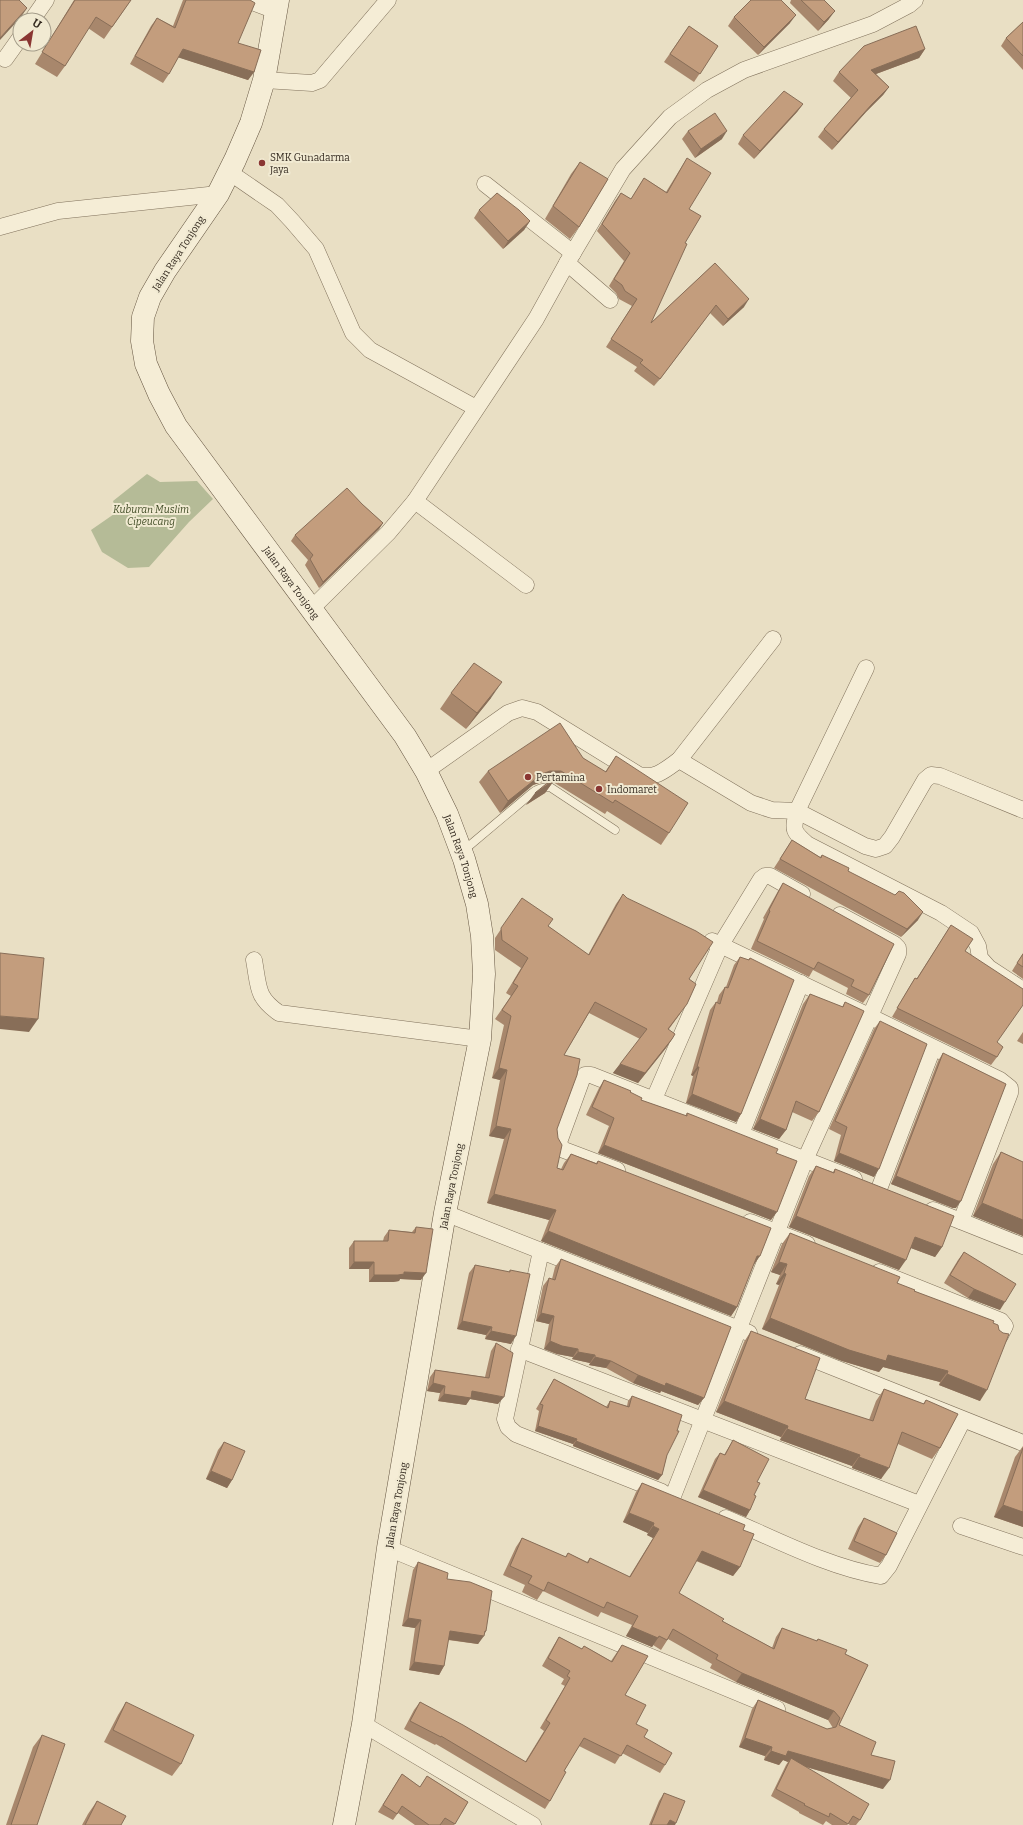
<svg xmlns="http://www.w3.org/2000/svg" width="1023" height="1825" viewBox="0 0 1023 1825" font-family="Bitter,serif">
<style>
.cemetery{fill:#b5bb97}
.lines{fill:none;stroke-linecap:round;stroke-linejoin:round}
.lane-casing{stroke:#81725c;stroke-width:9}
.street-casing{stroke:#81725c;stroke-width:17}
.secondary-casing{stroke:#63533f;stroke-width:23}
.lane{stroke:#f5edd6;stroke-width:8}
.street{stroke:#f5edd6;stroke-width:16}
.secondary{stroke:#f5edd6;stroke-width:22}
.wall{fill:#a8876c}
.shaded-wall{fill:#886e58}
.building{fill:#c39d7d;stroke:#886e58}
.poi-dot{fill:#8a3632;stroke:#f1ead2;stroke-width:1.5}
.labels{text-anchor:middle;stroke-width:4;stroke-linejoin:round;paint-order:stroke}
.poi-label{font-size:10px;fill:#33291f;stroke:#f1ead2;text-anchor:start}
.street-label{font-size:10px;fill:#33291f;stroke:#f1ead2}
.park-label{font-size:10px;font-style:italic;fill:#424d27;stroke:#f1ead2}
</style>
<rect width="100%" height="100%" fill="#e9dfc4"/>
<!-- cemetery -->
<path class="cemetery" d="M147,474l13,8 37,-1 16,18 -24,23 -40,45 -21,1 -26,-16 -11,-22 26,-18 -4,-11z"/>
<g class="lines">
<!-- lane casing -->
<g class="lane-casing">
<path id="lane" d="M463,851l69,-58c6,-5 11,-6 18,-6l65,43"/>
</g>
<!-- street casing -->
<g class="street-casing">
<g id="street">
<path d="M247,0l29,11"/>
<path d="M32,20l14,-20"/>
<path d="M5,59l15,-21"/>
<path d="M264,80l48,3 8,-3 68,-80"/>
<path d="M229,172l48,33 15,16 24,28 37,84 17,17 106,58"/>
<path d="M485,184l88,69"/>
<path d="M0,227l58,-16 160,-17"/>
<path d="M567,263l43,37"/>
<path d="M415,501l111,84"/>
<path d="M310,610l78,-77 27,-32 121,-182 31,-56 56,-94 47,-52 37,-27 37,-20 129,-46 36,-19 6,-5"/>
<path d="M866,668l-69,143c-4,19 -5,20 10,33l134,69 30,20 7,13 2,12 9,10 34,22"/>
<path d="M679,760l94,-121"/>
<path d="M426,771l82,-58 14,-5 15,4 102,63c17,4 26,-5 40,-15l72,43 21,7 25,1 68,35 11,3 9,-3 7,-9 33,-57 6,-5 9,1 83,34"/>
<path d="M712,941l159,76 129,63 10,8v5l-49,128"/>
<path d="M254,960c5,27 2,37 25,53l201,26"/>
<path d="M654,1099l66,-153 41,-67 4,-3h5l32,18"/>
<path d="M741,1134l60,-151"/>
<path d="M617,1170l-53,-20 -4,-4 -1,-4 23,-63 3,-4h6l263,104"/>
<path d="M879,1189l54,-141"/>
<path d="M933,1210l90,36"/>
<path d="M445,1213l304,120"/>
<path d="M750,1222l57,22"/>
<path d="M541,1251l-36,168 3,8 8,7 146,58"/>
<path d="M879,1272l122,49 4,5 -5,10"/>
<path d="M519,1349l400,155"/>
<path d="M800,1354l223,89"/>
<path d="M673,1496l132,-336 93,-206v-6l-4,-4 -54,-29"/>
<path d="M726,1518c47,20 104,50 155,58l8,-10 74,-146"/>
<path d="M961,1526l62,21"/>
<path d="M388,1548l389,161"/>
<path d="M363,1724l170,101"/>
</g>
</g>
<!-- secondary casing -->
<g class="secondary-casing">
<g id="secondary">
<path id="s1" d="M278,0l-14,80 -13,43 -16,37 -17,34 -53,77 -15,26 -7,20 -1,24 4,23 13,30 17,32 229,310 21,35 21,43 17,45 13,45 5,32 2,38 -4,65 -35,174 -57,335 -25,176 -19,101"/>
</g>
</g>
<!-- lane -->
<use href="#lane" class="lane"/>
<!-- street -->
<use href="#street" class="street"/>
<!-- secondary -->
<use href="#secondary" class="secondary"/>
</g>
<!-- wall -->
<g class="wall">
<path d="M74,0h57l-27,39 -16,-11 -23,38 -8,11 -22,-13z"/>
<path d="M183,0h67l-12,43 16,29 -6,8 -70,-23 -9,17 -6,9 -33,-19 21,-38 6,-8 16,8z"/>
<path d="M791,0h33l5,19 -11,12 -28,-28z"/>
<path d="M734,17l56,6 -32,32 -30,-29z"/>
<path d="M1023,22v48l-22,-24 5,-8z"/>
<path d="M689,26l29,20 -24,36 -30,-20z"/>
<path d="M925,49l-6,9 -43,16 13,13 -6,8 -17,17 -34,38 -14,-13 6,-8 27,-31 -18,-17 6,-9z"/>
<path d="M803,104l-6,8 -43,47 -16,-15 5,-9z"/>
<path d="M688,131l34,8 -27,19 -13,-19z"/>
<path d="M687,158l2,51 -4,34 -34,80 64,-60 29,44 -21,19 -13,-13 -56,73 -20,-15 3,-4 -31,-20 26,-41 -13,-7 -3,-6 -7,-7 15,-25 -27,-30 18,-30 6,-8 10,6 13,-21 22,14 16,-26z"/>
<path d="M580,162l-1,65 -9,12 -25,-20 26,-45z"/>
<path d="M479,210l51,11 -6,9 -21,19 -29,-31z"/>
<path d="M362,504l21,19 -4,6 -60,59 -14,-23 3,-5 -17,-19 4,-6z"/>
<path d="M451,693l40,5 -25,31 -26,-20z"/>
<path d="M616,756l53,77 -8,12 -54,-34 -2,3 -52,-32 -8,11 -19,12 23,-23h-7l-9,3 -33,28 -21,-31 9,-11 95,-13 22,14z"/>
<path d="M792,840l28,17 2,-2 26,16 70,49 -17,17 -127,-69z"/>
<path d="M783,883l86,112 -6,8 -17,-9 2,-6 -35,-18 -4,7 -58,-28 13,-30 -1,-1 15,-27z"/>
<path d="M623,894l66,85 -9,35 -11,15 3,10 -6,9 -28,35 -25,-10 7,-9 20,-25 -51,-26 -25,42 -7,74v39l4,1 3,-6 7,-9 25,9 2,-2 155,105 -16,41 -6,9 -190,-75 8,-21 -62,-17 17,-64 -15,-3 11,-56 -8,-2 12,-53 -9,-6 16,-23 -5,-3 15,-25 -26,-18v-12l27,-40 26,28 40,29 28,-51z"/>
<path d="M951,925l14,26 32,91v15l-6,8 -99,-48 18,-31 5,-8h2z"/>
<path d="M1023,953v26l-11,-8z"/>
<path d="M740,957l8,3 2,-2 -9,156 -5,8 -50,-19 7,-27 -2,-1 19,-65 6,-8h1l2,-7 6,-8h1l8,-22z"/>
<path d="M810,994l32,13 3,-5 -26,110 -7,9 -20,-9 -6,18 -7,9 -26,-10 50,-125z"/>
<path d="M880,1021l-6,156 -40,-16 7,-26 -12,-6 45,-100z"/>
<path d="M1023,1032v12l-6,-3z"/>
<path d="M943,1053l13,155h-3l-62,-24 47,-123z"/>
<path d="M604,1080l26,12 11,8 44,16 2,-3 89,40 -5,67 -173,-67 11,-27 -23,-11 13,-27z"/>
<path d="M1001,1152l22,10v74l-50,-20 20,-52z"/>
<path d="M816,1166l17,6 2,-3 107,78 -7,10 -24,-9 -12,22 -110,-43 20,-51z"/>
<path d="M416,1227l5,53 -21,-1 -1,2 -6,1h-24v-13h-20v-21l5,-7h29l1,-4 5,-7 23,2z"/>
<path d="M790,1233l124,58 79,32 -13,78 -41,-16 1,-3 -57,-15 -4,5 -37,-11 -80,-32 17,-44 -3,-1 4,-9 -9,-3 11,-28z"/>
<path d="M964,1252l36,58 -32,-12 -24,-15 14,-23z"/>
<path d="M561,1259l143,139 -6,7 -37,-14 -1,2 -27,-10 -27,-15 -17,-3 1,-2 -18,-4 1,-2 -16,-3 -13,-5 5,-25 -13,-3 7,-35 6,-8 3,1 3,-12z"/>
<path d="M475,1265l34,7 1,-2 1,74 -26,-5 1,-4 -29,-6 12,-56z"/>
<path d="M751,1331l54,68 64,21 7,-19 8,-12 39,15 3,-4 14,48 -8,11 -34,-15 -17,35 -29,-11v-2l-72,-26 1,-3 -65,-25 28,-70z"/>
<path d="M496,1343l2,61 -28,-5 -4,6 -28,-4 2,-8 -13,-2 3,-14 5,-7 50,7 6,-26z"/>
<path d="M554,1379l52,28 4,-6 17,5 1,-5 4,-5 35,59 -5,20 -4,5 -85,-34v-2l-38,-13 4,-20 -3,-2z"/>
<path d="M733,1440l24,42 -7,28 -4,7 -48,-20 17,-38 5,-6 4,2z"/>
<path d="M224,1442l8,38 -5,8 -21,-9 12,-29z"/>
<path d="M1023,1446v81l-29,-10 21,-60z"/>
<path d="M642,1483l101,47 -3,37 -7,9 -37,-15 -17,32 43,28 50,27 4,-11 6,-9 34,13 2,-2 27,15 23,11 -29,60 32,30 12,34 -77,-22 54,53 -4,5h-6l-2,-1 -1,1h-15l-6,-4 -3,4 -24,-12v-1l-28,-16 15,-31 2,-3 -5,-2 -4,5 -15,-5 1,-4 -26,-9 13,-38 6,-9 69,29 6,-1 -5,-8 -92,-38 -26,-14 2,-4 -44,-25 -7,11 -8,-5 -1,2 -26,-11 6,-11 -31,-13 -3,5 -55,-26 -6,9 -15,-8 3,-7 -22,-10 13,-28 6,-9 43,19 3,-4 19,9 3,-4 39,19 24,-39 -6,-3 1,-2 -25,-11 13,-30z"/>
<path d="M864,1518l22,37 -6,8 -32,-14 10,-22z"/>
<path d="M418,1562l29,17 39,52 -8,13 -30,-4 -4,26 -5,9 -30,-5 6,-42 -13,-2 11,-56z"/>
<path d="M559,1637l23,12 2,-3 27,15 11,-16 3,50 11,29 8,13 21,28 -5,8 -38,-20 -7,11 -36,-18 -15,25 -14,30 -5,8 -109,-65 -1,1 -31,-16 10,-19 6,-8 105,60 19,-31 -4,-3 25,-42 -4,-2 3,-5 -22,-13 12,-21z"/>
<path d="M126,1702l55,62 -9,12 -68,-34 14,-27z"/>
<path d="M42,1735l-5,90h-31l27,-78z"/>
<path d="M402,1774l18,13 7,-11 41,26 -14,23h-39l-17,-12 -5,7 -15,-8z"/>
<path d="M664,1793l11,32h-26l10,-24z"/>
<path d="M97,1801l24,24h-39l6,-11z"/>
</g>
<!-- shaded-wall -->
<g class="shaded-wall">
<path d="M27,8l-6,9 -21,23v-2z"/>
<path d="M835,11l-6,8 -11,12 6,-9z"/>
<path d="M796,15l-6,8 -32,32 6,-8z"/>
<path d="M183,49l71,23 -6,8 -71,-23z"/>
<path d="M925,49l-6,9 -54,20 6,-8z"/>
<path d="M889,87l-6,8 -17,17 -34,38 6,-8 34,-38z"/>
<path d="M803,104l-6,8 -43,47 6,-8z"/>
<path d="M727,131l-5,8 -27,19 6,-9z"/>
<path d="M530,221l-6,9 -21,19 5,-8z"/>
<path d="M749,299l-5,8 -21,19 5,-7z"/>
<path d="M716,305l-6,8 -56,73 6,-7z"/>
<path d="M383,523l-4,6 -60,59 4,-6z"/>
<path d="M502,682l-11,16 -25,31 11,-16z"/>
<path d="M550,771h11l-16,22 -19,12 9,-12 16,-11h-9l-9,3 -33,28 8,-12 34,-27z"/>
<path d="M923,912l-5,8 -17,17 6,-8z"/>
<path d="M0,1016l38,3 -9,13 -29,-3z"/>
<path d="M672,1039l-6,9 -28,35 -25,-10 7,-9z"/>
<path d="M697,1067h2l-6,9 -2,-1z"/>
<path d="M499,1068l8,2 -7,10 -8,-2z"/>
<path d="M692,1094l49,20 -5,8 -50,-19z"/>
<path d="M760,1119l26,11 -7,9 -26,-10z"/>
<path d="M496,1126l15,3 -7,10 -15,-3z"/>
<path d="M604,1145l173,67 -6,8 -173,-67z"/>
<path d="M839,1153l40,16 -5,8 -40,-16z"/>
<path d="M896,1176l65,25 -5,7h-3l-62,-24z"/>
<path d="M494,1194l62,16 -7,10 -62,-17z"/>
<path d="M982,1203l41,17v16l-50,-20z"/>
<path d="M796,1216l110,44 -7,10 -110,-43z"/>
<path d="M548,1231l189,76 -6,9 -190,-75z"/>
<path d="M915,1237l27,10 -7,10 -27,-10z"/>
<path d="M757,1256h3l-7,10z"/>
<path d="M354,1262h20l-5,7h-20z"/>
<path d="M779,1262l8,2 -7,11 -9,-3z"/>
<path d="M404,1272l22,1 -5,7 -21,-1 -1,2 -6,1h-24l5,-7z"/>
<path d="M784,1273l2,1 -7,11 -3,-1z"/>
<path d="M974,1289l31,13 -5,8 -32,-12z"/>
<path d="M541,1313l13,3 -5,8 -13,-3z"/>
<path d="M770,1318l118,37 60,16 -8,11 -57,-15 -4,5 -37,-11 -80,-32z"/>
<path d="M462,1321l30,6 -6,8 -29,-6z"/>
<path d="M491,1331l25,5 -5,8 -26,-5z"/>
<path d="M550,1341l28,8 -5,8 -16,-3 -13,-5z"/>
<path d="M578,1352l17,3 -5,8 -18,-4z"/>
<path d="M595,1357l16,4 -5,7 -17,-3z"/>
<path d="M947,1374l40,16 -7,11 -41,-16z"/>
<path d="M638,1375l28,8 38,15 -6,7 -37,-14 -1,2 -27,-10z"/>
<path d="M433,1383l12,3 -5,7 -13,-2z"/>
<path d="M472,1391l32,6 -6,7 -28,-5 -4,6 -28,-4 6,-7z"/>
<path d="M724,1401l64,25 -7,11 -65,-25z"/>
<path d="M538,1426l39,13 -4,5 -38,-13z"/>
<path d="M787,1429l73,26 -8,11 -72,-26z"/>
<path d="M576,1441l86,34 -4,5 -85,-34z"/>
<path d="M859,1457l30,11 -8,11 -29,-11z"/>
<path d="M211,1471l21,9 -5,8 -21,-9z"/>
<path d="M703,1490l47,20 -4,7 -48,-20z"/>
<path d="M1003,1505l20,7v15l-29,-10z"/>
<path d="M629,1513l25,10 -6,10 -25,-11z"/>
<path d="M653,1526l6,3 -6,9 -6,-3z"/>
<path d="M702,1551l38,16 -7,9 -38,-16z"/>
<path d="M408,1618l13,2 -6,8 -13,-2z"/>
<path d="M632,1627l26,11 -6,9 -26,-11z"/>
<path d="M450,1631h36l-3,5h1l-6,8 -34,-5z"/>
<path d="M414,1662l30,4 -5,9 -30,-5z"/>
<path d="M742,1673l92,38 -6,9 -92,-38z"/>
<path d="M745,1738l27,9 -7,9 -26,-9z"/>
<path d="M771,1751h17l102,29 -7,9 -94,-27 2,-4 -3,4 -5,-2 -4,5 -15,-5z"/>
<path d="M670,1820l6,3 -1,2h-9z"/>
</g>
<!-- building -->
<g class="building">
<path d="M0,0h19l8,8 -27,30z"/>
<path d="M75,0h56l-19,27 -16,-10 -31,49 -23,-14z"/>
<path d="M186,0h64l5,3 -17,40 23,7 -7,22 -71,-23 -14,25 -34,-18 22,-38 18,10z"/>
<path d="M751,0h30l15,15 -32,32 -30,-30z"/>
<path d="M801,0h23l11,11 -11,11z"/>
<path d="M1023,22v34l-17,-18z"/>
<path d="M689,26l29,20 -18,28 -30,-20z"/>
<path d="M916,26l9,23 -54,21 18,17 -17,17 -34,38 -14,-13 34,-39 -19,-18 25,-26z"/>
<path d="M784,91l19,13 -43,47 -17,-16z"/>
<path d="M715,113l12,18 -26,18 -13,-18z"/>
<path d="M687,158l24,15 -22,36 12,7 -16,27 2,1 -36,79 64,-60 34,36 -21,20 -12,-14 -56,74 -20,-16 3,-3 -32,-21 26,-40 -12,-8 -3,-6 -8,-6 16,-26 -28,-29 19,-31 10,6 13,-21 23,15z"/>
<path d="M580,162l28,17 -29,48 -26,-21z"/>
<path d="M497,193l22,17 11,11 -22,20 -29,-31z"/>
<path d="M347,488l15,16 21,19 -60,59 -13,-23 3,-4 -18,-20z"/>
<path d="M474,663l28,19 -25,31 -26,-20z"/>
<path d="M560,723l23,35 23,14 10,-16 72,47 -19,30 -54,-33 -2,3 -52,-32h-11l-8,3 -34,27 -20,-30z"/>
<path d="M553,781l-18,12 11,-9z"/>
<path d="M792,840l29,18 1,-3 27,13 -1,3 47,24 4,-4 5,2 19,19 -16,17 -127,-70z"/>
<path d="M783,883l111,61 -25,51 -18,-9 3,-6 -36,-18 -4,7 -57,-28 13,-30 -1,-1z"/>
<path d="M623,894l4,4 69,33 17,11 -24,37 7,5 -9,20 -19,25 7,5 -3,5 -27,34 -25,-9 27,-35 -52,-27 -31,53 16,4 -3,16 -20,54 1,9 4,7 -5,23 6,2 8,-16 26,10 1,-3 173,67 -11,28h-3l-20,51 -189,-76 8,-21 -62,-16 17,-65 -15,-3 11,-56 -8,-2 12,-52 -9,-6 16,-24 -5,-3 15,-25 -26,-18 -1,-12 21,-30 31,21 -5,7 41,29z"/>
<path d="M951,925l22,14 -8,12 58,38v16l-26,37 6,5 -6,10 -100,-49 18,-30 2,1z"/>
<path d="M0,953l44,5 -6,61 -38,-3z"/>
<path d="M1023,954v13l-6,-4z"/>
<path d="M740,957l9,3 1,-2 44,22 -53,134 -49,-20 7,-27h-2l19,-65 4,2 5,-17 3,1z"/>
<path d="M810,994l33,13 2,-5 19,9 -45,101 -23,-11 -10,29 -26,-11z"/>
<path d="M880,1021l47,23 -48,125 -40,-16 8,-26 -12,-6z"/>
<path d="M943,1053l63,31 -45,117h-3l-62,-25z"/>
<path d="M604,1080l27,11 -1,1 12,6 -1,2 46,16v-3l91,36 -2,4 21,8 -20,51 -173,-67 10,-27 -22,-11z"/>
<path d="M1001,1152l22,10v58l-41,-17z"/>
<path d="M816,1166l18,7 1,-4 119,47 -12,31 -27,-10 -9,23 -110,-44z"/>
<path d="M416,1227l17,2 -7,44 -22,-1v2l-6,1h-24v-13h-20v-21h34l1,-11 26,3z"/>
<path d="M790,1233l110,44 -3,6 18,7 -1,1 80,30 -1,2 5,2 1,5 4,3 6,1 -22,56 -40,-16 1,-3 -60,-16 -2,6 -37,-11 -79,-32 16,-44 -2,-1 3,-9 -8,-2z"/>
<path d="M964,1252l52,32 -11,18 -31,-13 -24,-14z"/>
<path d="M561,1259l170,68 -27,71 -38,-15 -1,3 -27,-11 -27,-14 -16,-4v-2l-17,-3v-3l-16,-3 -12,-5 4,-25 -13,-3 8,-35 6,2z"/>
<path d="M475,1265l35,7v-2l20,4 -14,62 -25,-5 1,-4 -30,-6z"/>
<path d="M751,1331l69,27 -15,41 68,22 11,-32 40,15 2,-4 32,14 -18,34 -38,-16 -13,36 -30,-11 1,-2 -73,-26 1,-3 -64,-25z"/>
<path d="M496,1343l17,10 -9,44 -32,-6 -1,7 -27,-4 1,-8 -12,-3 2,-13 54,8z"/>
<path d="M554,1379l54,29 2,-7 19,6 3,-11 50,19 -5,16h2l-12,24 -5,20 -86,-34 1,-2 -39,-13 5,-21 -3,-1z"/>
<path d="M733,1440l36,19 -12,23 3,1 -6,12 2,1 -6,14 -47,-20 17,-37 5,2z"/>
<path d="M224,1442l21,9 -13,29 -21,-9z"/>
<path d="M1023,1448v64l-20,-7z"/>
<path d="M642,1483l103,42 -2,5 11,4 -14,33 -38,-16 -23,42 45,26 -2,2 52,28 8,-21 35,13 1,-2 29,11 -2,4 23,11 -29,60 37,17 -5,13 24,6 -5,19 -102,-29 -2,5 -15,-5 1,-4 -27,-9 13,-38 69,29 9,-2 4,-9 -6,-7 -92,-38 -26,-14 2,-4 -45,-26 -6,11 -8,-4 -1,2 -26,-11 6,-11 -31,-14 -3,6 -56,-26 -4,9 -16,-8 4,-7 -22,-10 12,-28 44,19 2,-4 20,10 2,-5 40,19 29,-48 -6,-3 1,-3 -25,-10z"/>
<path d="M864,1518l33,15 -11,22 -32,-14z"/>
<path d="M418,1562l30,11 -1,6 23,3 22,9 -6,40h-1l-1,5 -34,-5 -6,35 -30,-4 7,-42 -13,-2z"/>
<path d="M559,1637l23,12 2,-3 28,16 10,-17 26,11 -23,39 21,10 -10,19 12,6 -4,7 28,16 -7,12 -38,-20 -6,11 -37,-18 -20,33 2,1 -16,29 -109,-65v1l-31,-16 10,-19 43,23 63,37 24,-39 -4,-3 24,-42 -3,-2 3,-5 -22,-13z"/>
<path d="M126,1702l68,33 -13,29 -68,-34z"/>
<path d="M42,1735l23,9 -28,81h-26z"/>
<path d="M791,1758l78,46 -9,16 -7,-4 -5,8 -18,-11 -1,4 -25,-12 1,-1 -29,-15z"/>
<path d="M402,1774l18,13 7,-11 41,26 -13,22 -10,-6 -5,7h-11l-27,-19 -5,8 -14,-9z"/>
<path d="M664,1793l21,8 -9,22 -6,-3 -3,5h-16z"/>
<path d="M97,1801l29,15 -5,9h-36z"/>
</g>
<!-- markers -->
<g class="poi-dot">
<circle cx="262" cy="163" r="4"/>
<circle cx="528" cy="777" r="4"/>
<circle cx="599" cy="789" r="4"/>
</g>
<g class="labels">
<!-- poi labels -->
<g class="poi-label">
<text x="270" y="161">SMK Gunadarma<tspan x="270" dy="12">Jaya</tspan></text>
<text x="536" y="781">Pertamina</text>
<text x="607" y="793">Indomaret</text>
</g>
<!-- street labels -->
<g class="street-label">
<text transform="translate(178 253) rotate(-57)" y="4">Jalan Raya Tonjong</text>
<text dy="4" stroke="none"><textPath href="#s1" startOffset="660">Jalan Raya Tonjong</textPath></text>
<text dy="4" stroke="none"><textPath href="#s1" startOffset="984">Jalan Raya Tonjong</textPath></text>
<text transform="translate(451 1186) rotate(-79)" y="4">Jalan Raya Tonjong</text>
<text transform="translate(396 1505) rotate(-80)" y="4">Jalan Raya Tonjong</text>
</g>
<!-- park labels -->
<g class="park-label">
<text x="151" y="513">Kuburan Muslim<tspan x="151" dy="12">Cipeucang</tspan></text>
</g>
</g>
<!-- north arrow -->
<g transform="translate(32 32) rotate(31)"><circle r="19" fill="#f1ead2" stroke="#a59d8a"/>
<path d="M0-3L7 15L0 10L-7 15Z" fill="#8a3632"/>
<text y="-6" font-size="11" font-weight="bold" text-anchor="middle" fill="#33291f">U</text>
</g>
</svg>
